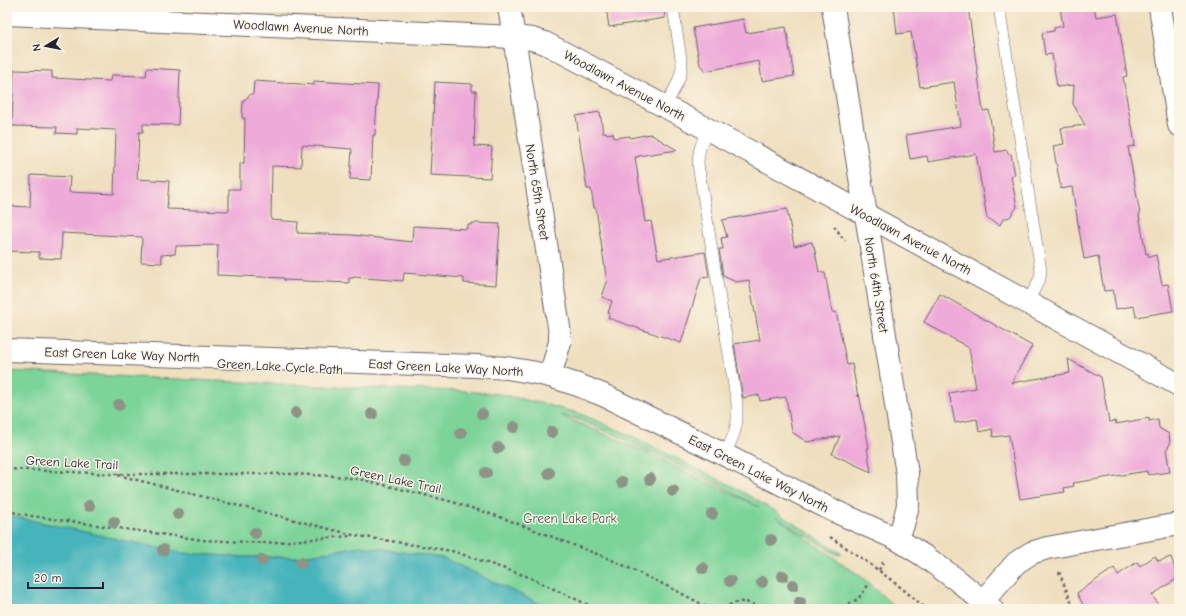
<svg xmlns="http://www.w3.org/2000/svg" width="1186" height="616" viewBox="0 0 1186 616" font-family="'Comic Neue',sans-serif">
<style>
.green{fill:#7bd499;stroke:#4e7b6a;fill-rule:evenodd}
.water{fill:#44b4bb;stroke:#336b7b}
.building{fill:#eeaad9}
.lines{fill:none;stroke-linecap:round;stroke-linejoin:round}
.lane-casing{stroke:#6a6469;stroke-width:12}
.street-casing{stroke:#6a6469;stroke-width:24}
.secondary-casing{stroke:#6a6469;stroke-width:24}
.path{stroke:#6a6469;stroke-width:2.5;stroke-dasharray:3 3;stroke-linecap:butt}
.lane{stroke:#fff;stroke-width:11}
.street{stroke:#fff;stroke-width:22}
.secondary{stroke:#fff;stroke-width:22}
.tree{fill:#8d9486}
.labels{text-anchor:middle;stroke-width:3;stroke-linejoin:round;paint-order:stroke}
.street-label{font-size:13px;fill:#22223b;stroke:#fcf5e5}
.park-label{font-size:13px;fill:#3d5757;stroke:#fcf5e5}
</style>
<rect width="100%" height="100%" fill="#fcf5e5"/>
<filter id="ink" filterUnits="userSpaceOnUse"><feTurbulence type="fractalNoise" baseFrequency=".025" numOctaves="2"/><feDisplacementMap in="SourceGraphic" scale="8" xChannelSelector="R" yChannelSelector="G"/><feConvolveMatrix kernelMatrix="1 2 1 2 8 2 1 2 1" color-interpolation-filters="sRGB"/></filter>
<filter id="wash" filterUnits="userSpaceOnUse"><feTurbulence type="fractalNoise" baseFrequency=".012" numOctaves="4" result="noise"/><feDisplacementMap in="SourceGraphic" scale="16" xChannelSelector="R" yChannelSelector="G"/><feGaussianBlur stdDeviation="0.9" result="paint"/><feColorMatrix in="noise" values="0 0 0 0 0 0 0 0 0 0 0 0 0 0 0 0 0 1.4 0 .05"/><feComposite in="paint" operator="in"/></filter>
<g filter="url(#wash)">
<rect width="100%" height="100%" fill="#efdfbf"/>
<!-- green -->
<path class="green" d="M7,371l358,17 98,3 36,3 45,10 37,10 49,21 104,52 44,26 64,41 -3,1 -5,-2 -58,-36 87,61 34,31h-346l-108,-51 -83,-12 -62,11h-56l-61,-4 -174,-38zM560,415l17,4 43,18 86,41 53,29 -124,-60z"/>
<!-- water -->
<path class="water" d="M7,515l174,38 61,4h56l62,-11 83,12 108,51h-544z"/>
<g id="blocks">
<!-- building -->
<g class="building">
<path d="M606,7h58l1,11 -56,9z"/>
<path d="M894,7h74l15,104 6,-1 6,42 12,-2 1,4h3l4,21 -4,1 6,31 -7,10 -7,2 -3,6 -13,-7 -11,-64 -48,8 -1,-6 -17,3 -4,-24 55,-9 -7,-44 -34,5 -9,-55 -14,2z"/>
<path d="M1060,7h34l2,10 21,-3 10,62 -4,1 8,48h1l3,21 -7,1 12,67 -1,1 7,39 2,-1 1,4 7,-2 6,30 6,-1 5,27 -37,6 -2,-11 -18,3 -3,-19 -9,1 -6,-35 -14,3 -12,-72 -11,2 -8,-43 11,-2 -3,-16 24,-3 -12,-21 1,-19 -17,2 -5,-33 -7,1 -3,-22 12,-2v-3l9,-2z"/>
<path d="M743,19l3,14 40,-6 8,49 -32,5 -3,-20 -54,10 -5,-6 -7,-37z"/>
<path d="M147,68l33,2 -2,55 -35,-1v8h-4l-2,47 32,2 -2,28 62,2v-22h11v-26h4l1,-45h-3l1,-17 8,-7h2l1,-13 60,4v-4l64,4 -3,50h-2l-2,45 -21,-1 2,-30 -50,-4 -1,22 -29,-1 -1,54 27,2 -1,11 55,2 60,7 1,-16 54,3v-4h4v-2l29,1 -4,61 -32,-2v-5l-60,-5 -1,8 -50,-4v1h-4v5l-65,-3v-2l-67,-3 1,-30 -42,1 -1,8 -14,1 1,8 -21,-1 1,-25 -80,-4 -1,26 -22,-1v-6l-32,-1 2,-45 21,1 1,-32 39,2 -1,15 45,2 2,-64 -39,-2v6l-21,-1 1,-6 -45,-1 2,-56 38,1v7l58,3 1,-6 35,1z"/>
<path d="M435,82l37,2v7h4l-2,55 18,1 -2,31 -60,-3z"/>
<path d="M600,112l3,21 3,-1 1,2 6,-1 1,5 16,-2v2l20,-4 27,16 -39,6v1h-3l10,65 6,-1 7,38 47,-7 4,25 -8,1 -20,65 -73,-25 2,-5h-2l4,-12 -10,-4 5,-15 -11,-74h-2l-3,-19h-4l-11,-73z"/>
<path d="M787,209l7,37 18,-4 1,4h1l5,26 2,-1 1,2h3l7,39h4l11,53 5,-1 6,33 1,-3 10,54h-2l4,24 -39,-18 8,-18 -33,6 -15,-10 -6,-35 -26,4 -1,-6 -16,3 -9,-54 26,-4 -11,-60 -13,2 -13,-6 -4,-27h4l-2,-11 6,-1 -5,-17z"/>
<path d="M940,294l92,52 -21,37 59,-10 -2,-14 33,18 8,45 6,-1 1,3 33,-6v3l9,-2 1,9 10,6 1,10 -4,6 4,22 -22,3 -1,-4 -74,12 1,3 -10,2 1,4 -45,7 -11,-64 -16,2 -1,-8 -13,3 -2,-13 -22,4 -6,-30 27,-5 -7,-40 -45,-26z"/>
<path d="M1155,556l3,5 13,-4 6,17 -2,6 -23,15 10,14h-77l-8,-16 37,-25 4,7 19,-13 3,4z"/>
</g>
</g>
</g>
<g filter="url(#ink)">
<use href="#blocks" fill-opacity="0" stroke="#6a6469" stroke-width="1"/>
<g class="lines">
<!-- lane casing -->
<g class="lane-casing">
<g id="lane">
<path d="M999,7l42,264 -1,7 -12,24"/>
<path d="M665,106c7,-13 16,-26 17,-41l-9,-58"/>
<path d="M708,129c-6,14 -10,20 -10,35l39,240v17l-3,13 -9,21"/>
</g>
</g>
<!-- street casing -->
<g class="street-casing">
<g id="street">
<path d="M833,7l33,208"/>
<path d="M1160,7l19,118"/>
<path d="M514,37l46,297v8l-10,34"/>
<path d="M983,601l33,-38 15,-10 16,-5 132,-24"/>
</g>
</g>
<!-- secondary casing -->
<g class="secondary-casing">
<g id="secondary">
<path d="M509,7l5,30"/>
<path d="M7,14l507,23 18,2 13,4 202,107 432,235"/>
<path d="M866,215l41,259 1,31 -5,20 -6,14"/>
<path d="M7,350l469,16 31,2 24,4 19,4 28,9 25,10 122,60 107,55 65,29 27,17 33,24 35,29"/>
</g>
</g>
<!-- path -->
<g class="path">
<path d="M834,226l11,15"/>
<path d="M7,469l106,5h177l45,2 29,4 85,21 54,17 107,41 61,29 40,21"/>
<path d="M118,475l235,60 99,16 74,25 71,33"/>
<path d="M7,511l25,5 171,24 63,3 85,-7"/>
<path d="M830,537c34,22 66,45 96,72"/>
<path d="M879,570l5,-10"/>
<path d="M1059,572l15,37"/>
<path d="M724,609c11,-11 26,-8 38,0"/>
<path d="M838,609l20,-10 11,-15"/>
</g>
<!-- lane -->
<use href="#lane" class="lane"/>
<!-- street -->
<use href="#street" class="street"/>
<!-- secondary -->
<use href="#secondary" class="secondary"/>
</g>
<!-- trees -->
<g class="tree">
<circle cx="119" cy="405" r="6"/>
<circle cx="296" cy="413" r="6"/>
<circle cx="372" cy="414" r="6"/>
<circle cx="482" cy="414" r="6"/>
<circle cx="514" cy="427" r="6"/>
<circle cx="552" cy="432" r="6"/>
<circle cx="461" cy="433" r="6"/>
<circle cx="498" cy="448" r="6"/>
<circle cx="404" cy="461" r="6"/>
<circle cx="486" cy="473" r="6"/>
<circle cx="549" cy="473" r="6"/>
<circle cx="650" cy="479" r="6"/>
<circle cx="622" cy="482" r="6"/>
<circle cx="673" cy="491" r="6"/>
<circle cx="89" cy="506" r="6"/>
<circle cx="178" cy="514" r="6"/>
<circle cx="712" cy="514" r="6"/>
<circle cx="114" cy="522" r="6"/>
<circle cx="255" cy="533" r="6"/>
<circle cx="771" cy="540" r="6"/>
<circle cx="163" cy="550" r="6"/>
<circle cx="262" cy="560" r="6"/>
<circle cx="301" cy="563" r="6"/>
<circle cx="703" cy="568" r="6"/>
<circle cx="783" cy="576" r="6"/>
<circle cx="730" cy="581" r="6"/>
<circle cx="762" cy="582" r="6"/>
<circle cx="793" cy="585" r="6"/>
<circle cx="800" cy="602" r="6"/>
</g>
</g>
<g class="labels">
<!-- street labels -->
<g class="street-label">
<text transform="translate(301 27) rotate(3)" y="5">Woodlawn Avenue North</text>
<text transform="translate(625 85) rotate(28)" y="5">Woodlawn Avenue North</text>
<text transform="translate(538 192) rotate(81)" y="5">North 65th Street</text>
<text transform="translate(911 239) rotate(28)" y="5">Woodlawn Avenue North</text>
<text transform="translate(877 285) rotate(81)" y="5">North 64th Street</text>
<text transform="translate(122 354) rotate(2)" y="5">East Green Lake Way North</text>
<text transform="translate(280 366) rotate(3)" y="5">Green Lake Cycle Path</text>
<text transform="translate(446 367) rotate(3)" y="5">East Green Lake Way North</text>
<text transform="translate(72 462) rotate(3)" y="5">Green Lake Trail</text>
<text transform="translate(759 473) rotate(27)" y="5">East Green Lake Way North</text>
<text transform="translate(396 479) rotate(12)" y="5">Green Lake Trail</text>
</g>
<!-- park labels -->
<g class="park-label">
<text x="570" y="523">Green Lake Park</text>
</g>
</g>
<!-- margin -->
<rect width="1186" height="616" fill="none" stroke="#fcf5e5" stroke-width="24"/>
<!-- north arrow -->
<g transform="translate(46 46) rotate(260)" stroke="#fcf5e5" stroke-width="3" paint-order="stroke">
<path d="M0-3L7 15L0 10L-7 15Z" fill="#22223b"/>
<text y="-6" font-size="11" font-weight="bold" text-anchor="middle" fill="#22223b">N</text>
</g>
<!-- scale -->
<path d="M28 582v6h75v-6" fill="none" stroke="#22223b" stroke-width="2"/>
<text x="34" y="582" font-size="12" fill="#22223b" stroke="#fcf5e5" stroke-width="3" paint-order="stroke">20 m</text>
</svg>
